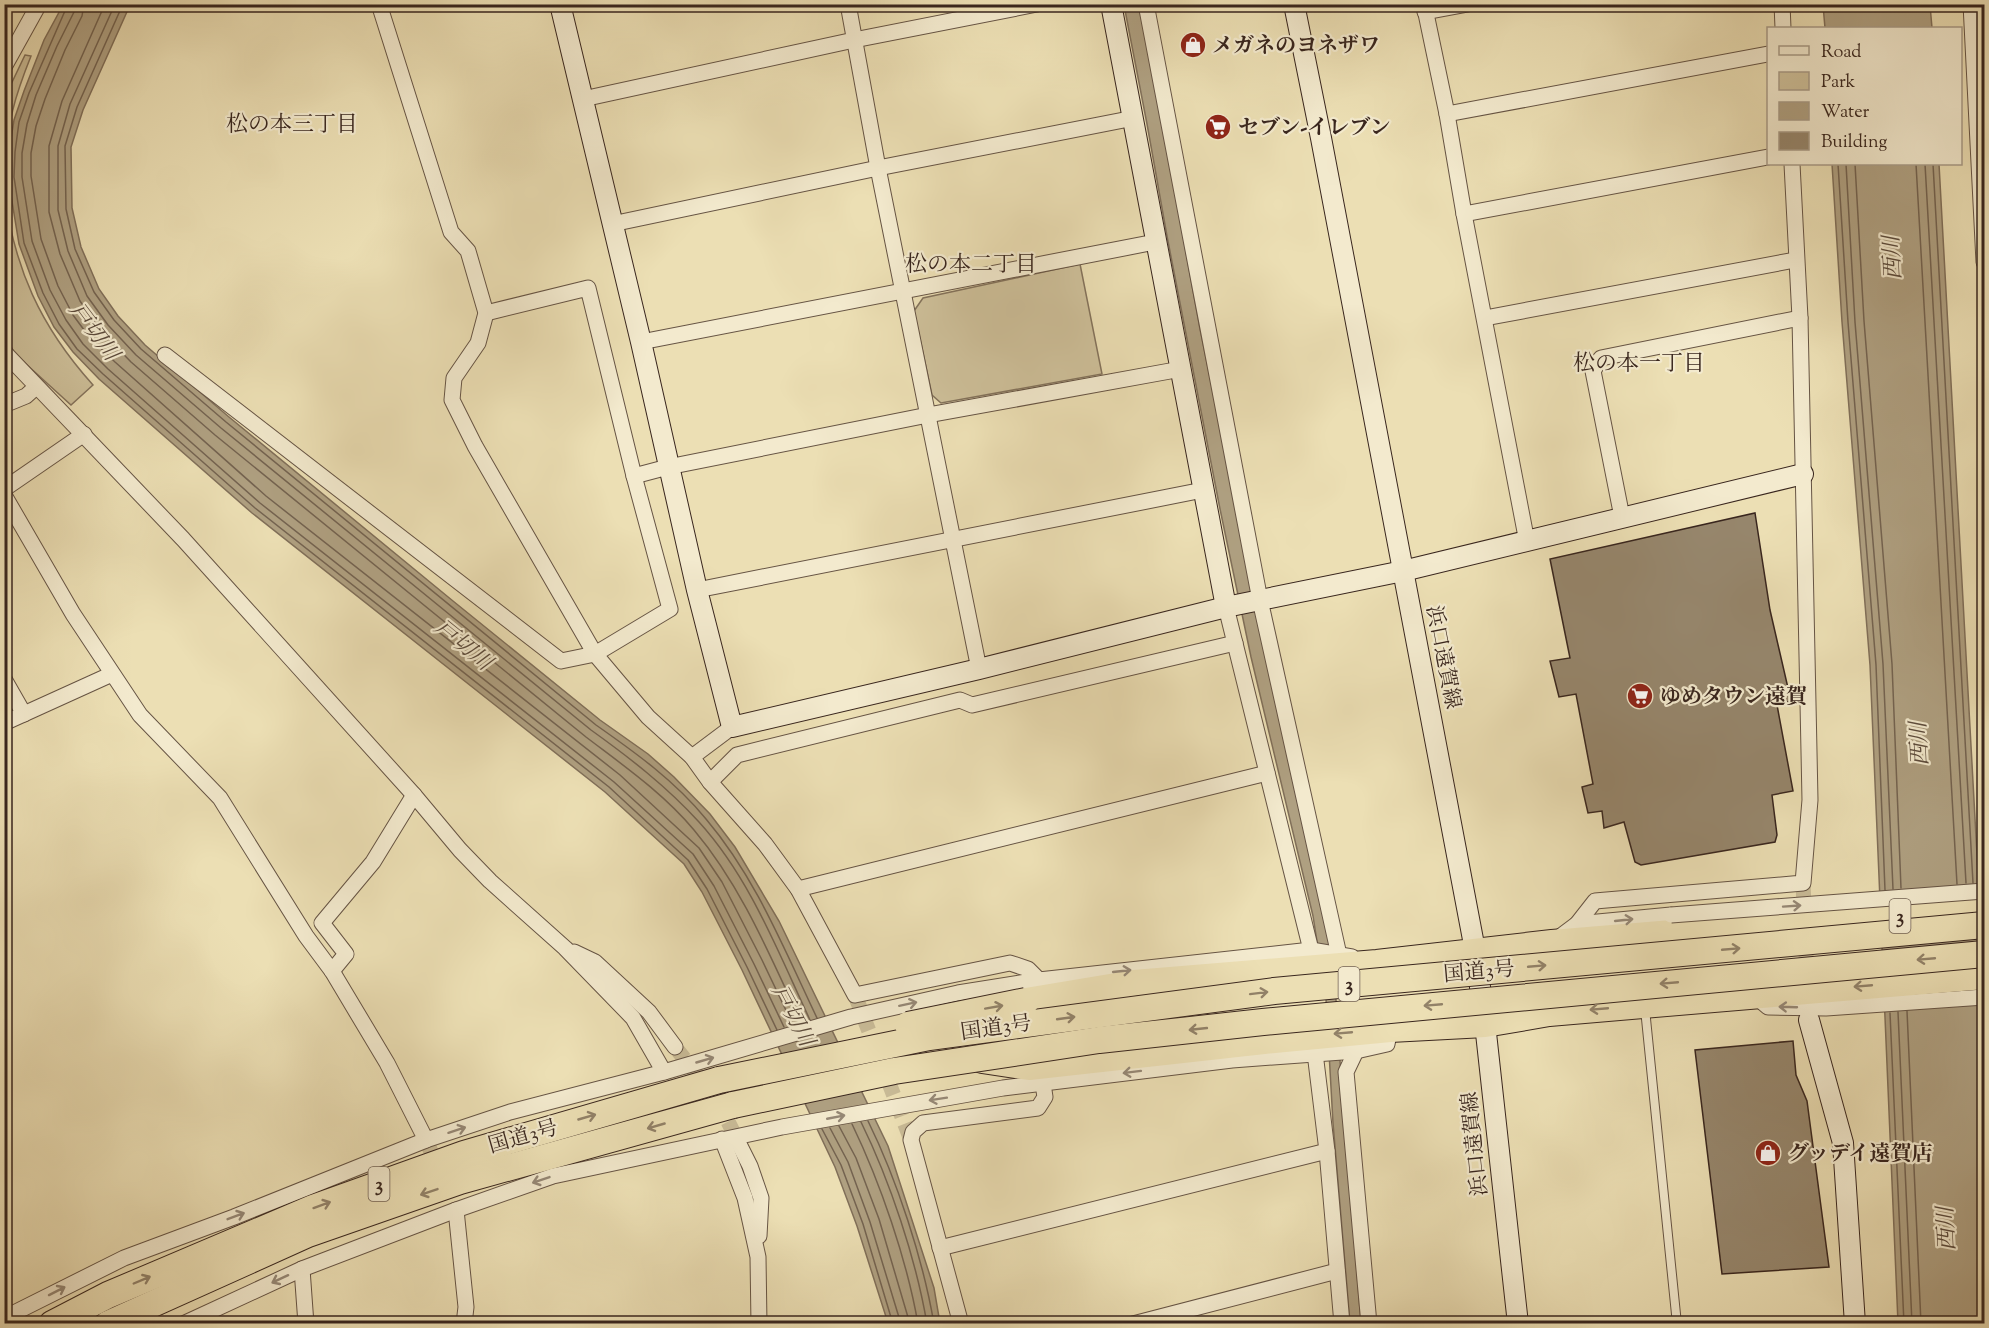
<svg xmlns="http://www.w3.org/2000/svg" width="1989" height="1328" viewBox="0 0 1989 1328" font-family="'Sorts Mill Goudy','Noto Serif JP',serif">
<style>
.green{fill:#cec09a;stroke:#84735c;stroke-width:1.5}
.water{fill:#afa081;stroke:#806f59;stroke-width:1.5}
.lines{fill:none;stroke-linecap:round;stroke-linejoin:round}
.shore{stroke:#746350;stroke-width:1.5}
.building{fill:#96866c;stroke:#39261e;stroke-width:1.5}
.street-tunnel{stroke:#c8ba96;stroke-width:15;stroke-dasharray:15 8;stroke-linecap:butt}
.lane-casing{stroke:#665444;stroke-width:10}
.street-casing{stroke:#665444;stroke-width:17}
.secondary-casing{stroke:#39261e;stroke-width:22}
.highway-casing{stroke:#39261e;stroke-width:28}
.lane{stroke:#f3eace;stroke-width:8}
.street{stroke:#f3eace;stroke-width:15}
.secondary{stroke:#f3eace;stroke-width:20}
.highway{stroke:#ecdfb4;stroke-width:26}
.street-bridge-casing{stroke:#665444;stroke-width:17;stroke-linecap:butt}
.highway-bridge-casing{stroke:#39261e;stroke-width:28;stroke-linecap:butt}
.street-bridge{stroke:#f3eace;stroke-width:15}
.highway-bridge{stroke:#ecdfb4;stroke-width:26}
.oneway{stroke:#968876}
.oneway2{stroke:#928269}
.labels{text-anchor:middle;stroke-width:4.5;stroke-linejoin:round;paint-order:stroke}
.shield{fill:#f3eace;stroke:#716153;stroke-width:1.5}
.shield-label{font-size:20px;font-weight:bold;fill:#39261e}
.poi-label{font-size:21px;font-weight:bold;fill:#39261e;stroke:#f3eace;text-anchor:start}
.street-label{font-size:21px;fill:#39261e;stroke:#f3eace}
.neighbourhood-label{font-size:22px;fill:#39261e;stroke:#f3eace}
.water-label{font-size:22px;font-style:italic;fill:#5c4b3c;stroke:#f3eace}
</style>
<rect width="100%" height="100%" fill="#ecdfb4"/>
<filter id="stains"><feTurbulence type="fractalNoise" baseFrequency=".00333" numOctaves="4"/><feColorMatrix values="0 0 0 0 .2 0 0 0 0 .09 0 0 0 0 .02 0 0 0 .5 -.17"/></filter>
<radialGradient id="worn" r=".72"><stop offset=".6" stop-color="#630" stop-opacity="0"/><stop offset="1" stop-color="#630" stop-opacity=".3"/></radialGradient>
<!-- green -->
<g class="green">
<path d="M25,55l6,1c-16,40 -24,67 -26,111v-70z"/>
<path d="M4,190c10,78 36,136 89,195l-22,20 -56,-51 -10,-19z"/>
<path d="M1080,264l22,110 -161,29 -9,-8 -18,-84 9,-13z"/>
</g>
<!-- water -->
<g class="water">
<path d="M63,5h67l-47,105 -12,37 1,61 9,39 18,42 19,27 27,29 84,72 224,184 147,119 48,34 26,23 36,37 25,33 44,74 109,225 46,142 6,35h-52l-31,-97 -22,-59 -93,-197 -40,-78 -18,-28 -79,-72 -353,-279 -153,-134 -26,-27 -19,-25 -16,-31 -19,-52 -11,-67 1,-26 5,-31 10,-29 20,-51z"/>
<path d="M1124,5h17l59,324 45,217 87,393 14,213 6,57 9,114h-11l-17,-200 -7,-124 -13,-83 -62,-259 -31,-148 -53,-273 -20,-112z"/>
<path d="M1823,5h107l2,23h-107z"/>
<path d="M1832,164h107l45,818v341h-86l-28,-658 -28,-343z"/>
</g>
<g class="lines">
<!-- shore -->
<g class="shore">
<path d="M68,4l-39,89 -10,29 -4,30 -1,25 10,66 19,50 16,31 18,25 26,25 152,134 354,279 79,73 19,29 40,78 30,63"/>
<path d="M75,4l-1,8 -17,34 -21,49 -9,29 -5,29v24l10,64 18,49 16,30 17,24 25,25 152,134 354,279 79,72 21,32 40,78 30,63"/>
<path d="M84,4l-2,12 -17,34 -20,49 -9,27 -5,27v23l10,63 17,47 15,29 17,23 25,24 151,134 354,279 79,73 23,34 40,78 31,65"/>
<path d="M105,4l-43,97 -13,45v66l11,42 20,47 21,30 30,31 84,73 371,302c38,29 77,56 108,93 48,57 76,126 107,192"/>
<path d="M115,4l-45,100 -12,42v64l10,41 19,45 21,29 28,30 85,73 370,302c39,28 75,56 108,92 51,56 79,130 111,198"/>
<path d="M123,4l-46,103 -12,39 1,63 9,40 19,43 20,28 27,29 85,73 370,303c40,28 79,56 110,94 50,59 78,130 111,199"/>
<path d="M1838,164l10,158 28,343 9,225"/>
<path d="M1846,164l9,158 28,342 10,225"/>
<path d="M1855,164l9,157 28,343 9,224"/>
<path d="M1916,164l41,720"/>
<path d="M1925,164l41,719"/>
<path d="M1933,164l40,719"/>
<path d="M1907,1011l14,313"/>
<path d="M1898,1012l14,312"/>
<path d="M1890,1013l14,311"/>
<path d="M868,1121c29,59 55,138 66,203"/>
<path d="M861,1122c29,59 55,137 66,202"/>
<path d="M852,1124c28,58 55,136 66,200"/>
<path d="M839,1126l17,32 23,61 31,105"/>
<path d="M830,1128l18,34 22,60 31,102"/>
<path d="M822,1129l19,36 22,59 30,100"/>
</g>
</g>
<!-- building -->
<g class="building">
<path d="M1755,513l15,97 21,91 -14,4 16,86 -21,4 5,40 -2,7 -134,23 -6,-3 -11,-40 -20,6 -2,-17 -14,2 -6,-26 11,-3 -17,-90 -17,3 -9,-36 20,-3 -20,-99z"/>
<path d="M1793,1041l3,34 11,26 22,166 -107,7 -27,-224z"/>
</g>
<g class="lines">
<!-- street-tunnel -->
<g class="street-tunnel">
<path d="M1803,883l4,95"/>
<path d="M855,995l56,145"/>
<path d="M675,1047l43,54 19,39"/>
<path d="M426,1140l30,70"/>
</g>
<!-- lane casing -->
<g class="lane-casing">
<path id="lane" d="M1645,1009l32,315"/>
</g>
<!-- street casing -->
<g class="street-casing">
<g id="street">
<path d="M379,4l72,228 17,19 18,62 -8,30 -24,35 -2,22 23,46 120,208 53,63 44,40 18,25 55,62 33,45 57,106 155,-32 18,6 11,11"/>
<path d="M848,4l30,164 101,501"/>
<path d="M1146,4l114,596 79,355"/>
<path d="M1424,4l23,110 17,100 63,328"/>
<path d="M1782,4l1,24"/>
<path d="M1971,4l13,258"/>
<path d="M1425,12l43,-8"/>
<path d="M4,67l35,-63"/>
<path d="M583,99l271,-59 183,-36"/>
<path d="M1447,114l321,-60"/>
<path d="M1464,214l304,-57"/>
<path d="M612,224l266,-56 256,-50"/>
<path d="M1485,318l310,-58"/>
<path d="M641,342l514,-100"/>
<path d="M4,352l179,187 231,256 46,55 30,31 75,67 68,70 31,54"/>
<path d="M165,355l396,306 34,-7 75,-45 -36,-133 -46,-188 -102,25"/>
<path d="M4,405l22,-9 10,-9"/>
<path d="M634,476l34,-9 260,-52 253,-46"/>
<path d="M4,489l80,-55"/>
<path d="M4,495l69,119 67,101 80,83 86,138 26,35 55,92 39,77"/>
<path d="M1622,517l-29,-146 8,-13 199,-40"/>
<path d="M697,590l506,-100"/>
<path d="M1226,607l85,343"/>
<path d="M4,679l20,35"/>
<path d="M4,723l108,-49"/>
<path d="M692,757l40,-30"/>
<path d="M710,782l27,-27 223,-55 12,5 263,-62"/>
<path d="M798,889l469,-116"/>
<path d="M1577,924l94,-9"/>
<path d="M1557,939l20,-15 18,-23 208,-18 7,-83 -10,-482 -8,-154"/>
<path d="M574,952l21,10 54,50 26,35"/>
<path d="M332,971l14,-17 -24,-31 51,-61 41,-67"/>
<path d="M1755,996l13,11 58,1 158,-11"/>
<path d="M1356,1051l-10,21 23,252"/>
<path d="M1315,1053l12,98 15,173"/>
<path d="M722,1139l23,59 13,59 1,67"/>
<path d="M737,1140l13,26 11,32 -2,38"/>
<path d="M456,1210l10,97 -2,17"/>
<path d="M940,1248l387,-97"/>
<path d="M302,1269l4,55"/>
<path d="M4,1318l120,-60 110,-41 192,-77 84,-28 154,-40 187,-55 107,-24 81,-13 272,-30 41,7"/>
<path d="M183,1324l119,-55 154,-59 97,-34 229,-49 221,-39 229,-28 124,-9 31,-7 3,-15"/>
<path d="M961,1324l-50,-184 2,-8 10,-9 115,-15 7,-11 -2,-13"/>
<path d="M1133,1324l204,-53"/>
</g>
</g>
<!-- secondary casing -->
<g class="secondary-casing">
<g id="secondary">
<path d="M560,4l81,338 56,248 35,137 247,-58 247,-62 177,-36 400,-97"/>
<path d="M1111,4l115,603"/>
<path d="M1294,4l27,134 154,812 10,74 33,300"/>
<path d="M1809,1020l34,123 12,181"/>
</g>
</g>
<!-- highway casing -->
<g class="highway-casing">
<g id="highway">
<path d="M1026,1001l108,-18 243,-20 175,-20 263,-22 169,-11"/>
<path d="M982,1060l47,7 245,-27 116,-11 95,-5 64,-11 435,-37"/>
<path d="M52,1324l56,-29 205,-87 151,-54 255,-74"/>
<path d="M108,1324l200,-90 152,-53 273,-76"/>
</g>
</g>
<!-- lane -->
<use href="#lane" class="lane"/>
<!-- street -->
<use href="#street" class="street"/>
<!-- secondary -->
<use href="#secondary" class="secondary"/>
<!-- highway -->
<use href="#highway" class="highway"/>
<!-- street-bridge casing -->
<g class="street-bridge-casing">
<path id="street-bridge" d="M1671,915l313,-24"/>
</g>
<!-- highway-bridge casing -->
<g class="highway-bridge-casing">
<g id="highway-bridge">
<path d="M908,1025l118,-24"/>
<path d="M719,1080l210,-43 345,-46 710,-66"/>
<path d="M733,1105l161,-34 205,-31 164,-18 721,-68"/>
</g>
</g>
<!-- street-bridge -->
<use href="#street-bridge" class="street-bridge"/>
<!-- highway-bridge -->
<use href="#highway-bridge" class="highway-bridge"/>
</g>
<!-- one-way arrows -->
<defs><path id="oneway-shaft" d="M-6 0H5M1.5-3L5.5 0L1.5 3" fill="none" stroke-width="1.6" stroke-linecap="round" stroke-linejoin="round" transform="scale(1.5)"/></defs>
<g class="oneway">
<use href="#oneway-shaft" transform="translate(1792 906) rotate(-4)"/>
<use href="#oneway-shaft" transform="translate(1624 920) rotate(-6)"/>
<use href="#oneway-shaft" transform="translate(1122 971) rotate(-6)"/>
<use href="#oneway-shaft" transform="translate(908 1004) rotate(-12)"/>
<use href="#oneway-shaft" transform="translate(1788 1007) rotate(-178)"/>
<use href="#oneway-shaft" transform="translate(705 1060) rotate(-16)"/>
<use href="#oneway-shaft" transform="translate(1132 1072) rotate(173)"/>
<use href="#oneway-shaft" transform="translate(938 1099) rotate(171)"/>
<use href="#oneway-shaft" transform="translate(836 1117) rotate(-11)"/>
<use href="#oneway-shaft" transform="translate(457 1130) rotate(-18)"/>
<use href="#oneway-shaft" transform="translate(541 1180) rotate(161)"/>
<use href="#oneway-shaft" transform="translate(236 1216) rotate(-21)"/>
<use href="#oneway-shaft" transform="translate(280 1279) rotate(155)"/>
<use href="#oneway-shaft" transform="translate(57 1291) rotate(-27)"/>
</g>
<g class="oneway2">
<use href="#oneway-shaft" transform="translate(1731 949) rotate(-5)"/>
<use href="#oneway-shaft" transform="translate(1926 959) rotate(175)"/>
<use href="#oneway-shaft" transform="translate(1537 966) rotate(-5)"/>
<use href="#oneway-shaft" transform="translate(1669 983) rotate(175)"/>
<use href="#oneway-shaft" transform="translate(1863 986) rotate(175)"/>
<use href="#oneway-shaft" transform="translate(1259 993) rotate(-7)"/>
<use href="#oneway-shaft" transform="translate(1433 1005) rotate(175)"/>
<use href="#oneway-shaft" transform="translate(994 1007) rotate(-10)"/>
<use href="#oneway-shaft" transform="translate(1599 1009) rotate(175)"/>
<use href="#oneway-shaft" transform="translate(1066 1018) rotate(-8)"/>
<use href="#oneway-shaft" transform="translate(1198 1029) rotate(174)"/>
<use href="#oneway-shaft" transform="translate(1343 1033) rotate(175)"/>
<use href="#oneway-shaft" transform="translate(587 1117) rotate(-16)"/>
<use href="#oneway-shaft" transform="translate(656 1126) rotate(164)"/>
<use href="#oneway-shaft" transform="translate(429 1192) rotate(161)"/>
<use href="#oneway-shaft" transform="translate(322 1205) rotate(-20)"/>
<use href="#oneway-shaft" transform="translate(142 1280) rotate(-23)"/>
</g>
<!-- icons -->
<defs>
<g id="shop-disc" transform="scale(1.35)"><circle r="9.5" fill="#8f2418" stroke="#f3eace"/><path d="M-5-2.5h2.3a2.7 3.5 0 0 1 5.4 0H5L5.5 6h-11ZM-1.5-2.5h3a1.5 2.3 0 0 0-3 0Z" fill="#fff"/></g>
<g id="supermarket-disc" transform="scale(1.35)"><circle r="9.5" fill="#8f2418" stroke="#f3eace"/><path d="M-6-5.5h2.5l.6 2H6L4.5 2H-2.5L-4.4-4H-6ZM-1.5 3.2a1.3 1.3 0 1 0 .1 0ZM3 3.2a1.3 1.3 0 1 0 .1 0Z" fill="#fff"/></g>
</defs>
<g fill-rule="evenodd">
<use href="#shop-disc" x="1193" y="45"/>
<use href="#supermarket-disc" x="1218" y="127"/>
<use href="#supermarket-disc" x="1640" y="696"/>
<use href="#shop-disc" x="1768" y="1153"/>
</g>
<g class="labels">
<!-- shield labels -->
<g class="shield">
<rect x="1889.5" y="899" width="21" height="34" rx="4.5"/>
<rect x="1338.5" y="967" width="21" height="34" rx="4.5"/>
<rect x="368.5" y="1167" width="21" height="34" rx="4.5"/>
</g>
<g class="shield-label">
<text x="1900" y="923">3</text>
<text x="1349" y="991">3</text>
<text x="379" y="1191">3</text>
</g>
<!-- poi labels -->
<g class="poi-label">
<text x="1212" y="52">メガネのヨネザワ</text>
<text x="1238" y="134">セブン-イレブン</text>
<text x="1660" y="703">ゆめタウン遠賀</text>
<text x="1788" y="1160">グッデイ遠賀店</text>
</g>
<!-- street labels -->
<g class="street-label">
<text transform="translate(1444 657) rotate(79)" y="7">浜口遠賀線</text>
<text transform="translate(1479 971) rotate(-5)" y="7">国道3号</text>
<text transform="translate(996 1027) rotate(-8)" y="7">国道3号</text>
<text transform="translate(523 1136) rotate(-16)" y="7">国道3号</text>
<text transform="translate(1474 1144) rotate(-96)" y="7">浜口遠賀線</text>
</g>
<!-- neighbourhood labels -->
<g class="neighbourhood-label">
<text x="292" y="131">松の本三丁目</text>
<text x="971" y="271">松の本二丁目</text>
<text x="1639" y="370">松の本一丁目</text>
</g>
<!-- water labels -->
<g class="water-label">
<text transform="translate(1891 258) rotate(-93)" y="8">西川</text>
<text transform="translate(95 331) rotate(53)" y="8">戸切川</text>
<text transform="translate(464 644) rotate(39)" y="8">戸切川</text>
<text transform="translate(1918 744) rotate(-93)" y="8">西川</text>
<text transform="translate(794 1015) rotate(62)" y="8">戸切川</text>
<text transform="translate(1945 1229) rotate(-93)" y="8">西川</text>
</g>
</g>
<!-- margin -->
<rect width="1989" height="1328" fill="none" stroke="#ecdfb4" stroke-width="24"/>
<rect x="6" y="6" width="1977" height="1316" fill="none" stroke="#39261e" stroke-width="3"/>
<rect x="12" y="12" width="1965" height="1304" fill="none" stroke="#39261e" stroke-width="1.5"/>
<!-- legend -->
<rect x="1767" y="27" width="195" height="138" fill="#f3eace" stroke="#a99c88" stroke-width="1.5"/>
<rect x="1779" y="46" width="30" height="9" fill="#f3eace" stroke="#a99c88" stroke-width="1.5"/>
<text x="1821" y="57" font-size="18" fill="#39261e">Road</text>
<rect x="1779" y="72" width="30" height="18" fill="#cec09a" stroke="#a99c88" stroke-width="1.5"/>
<text x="1821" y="87" font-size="18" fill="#39261e">Park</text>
<rect x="1779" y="102" width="30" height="18" fill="#afa081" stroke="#a99c88" stroke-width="1.5"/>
<text x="1821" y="117" font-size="18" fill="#39261e">Water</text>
<rect x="1779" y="132" width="30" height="18" fill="#96866c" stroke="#a99c88" stroke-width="1.5"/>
<text x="1821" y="147" font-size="18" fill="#39261e">Building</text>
<rect width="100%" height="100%" filter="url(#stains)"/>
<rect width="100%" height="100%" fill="url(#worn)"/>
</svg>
